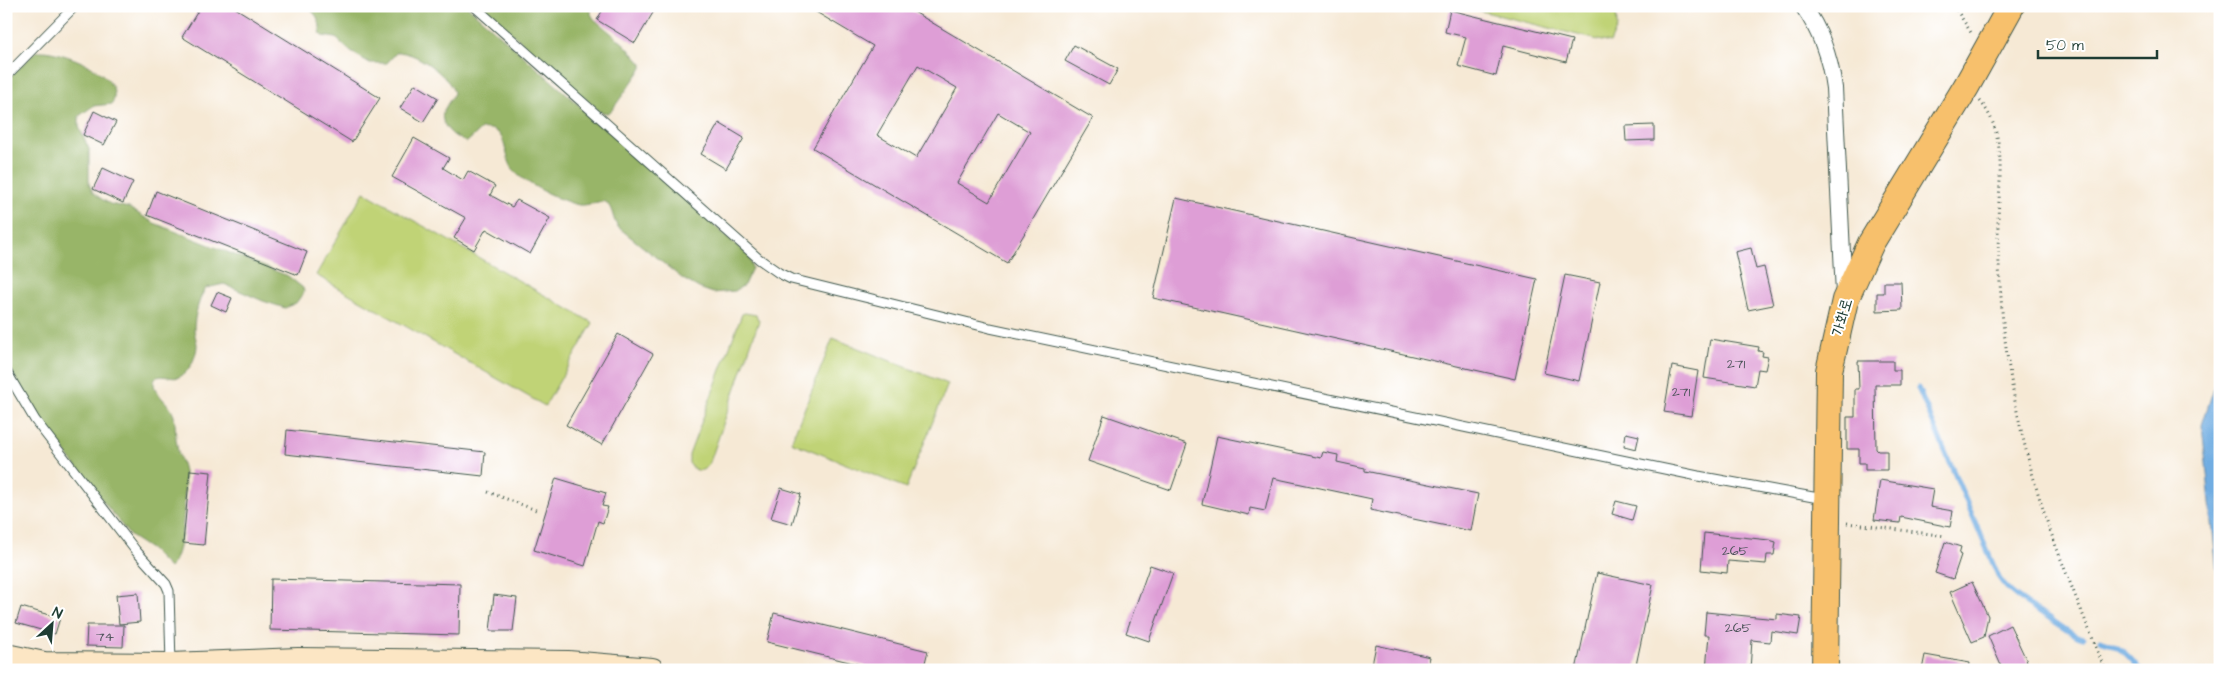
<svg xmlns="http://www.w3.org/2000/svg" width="2226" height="676" viewBox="0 0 2226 676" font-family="'Architects Daughter','Poor Story',sans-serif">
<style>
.green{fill:#c0d376;stroke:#708855}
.forest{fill:#98b567;stroke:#5c794e}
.water{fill:#71ade2;stroke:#48758b}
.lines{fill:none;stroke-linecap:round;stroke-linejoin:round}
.stream{stroke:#71ade2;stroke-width:5}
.building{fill:#de9ed6;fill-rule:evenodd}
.lane-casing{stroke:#3f574c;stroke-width:11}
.street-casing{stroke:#3f574c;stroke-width:18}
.secondary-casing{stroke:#3f574c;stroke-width:26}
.primary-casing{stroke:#3f574c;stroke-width:28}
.path{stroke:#3f574c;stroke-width:3;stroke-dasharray:1 4;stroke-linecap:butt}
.lane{stroke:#fff;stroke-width:9}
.street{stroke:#fff;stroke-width:16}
.secondary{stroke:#fce6c4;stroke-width:24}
.primary{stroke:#f7c06c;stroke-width:26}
.labels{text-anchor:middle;stroke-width:4;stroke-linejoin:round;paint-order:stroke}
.number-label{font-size:14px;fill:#4f555c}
.street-label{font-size:16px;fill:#1f3d34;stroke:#fff}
</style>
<rect width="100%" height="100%" fill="#fff"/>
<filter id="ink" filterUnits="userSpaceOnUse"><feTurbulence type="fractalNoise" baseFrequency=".02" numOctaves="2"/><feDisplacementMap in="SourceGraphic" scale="10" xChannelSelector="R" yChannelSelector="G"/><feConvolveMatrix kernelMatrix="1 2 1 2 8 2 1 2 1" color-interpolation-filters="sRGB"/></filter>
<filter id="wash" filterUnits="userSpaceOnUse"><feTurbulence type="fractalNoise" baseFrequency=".0096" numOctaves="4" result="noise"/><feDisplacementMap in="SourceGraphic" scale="20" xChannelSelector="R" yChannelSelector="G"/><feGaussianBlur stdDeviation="1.12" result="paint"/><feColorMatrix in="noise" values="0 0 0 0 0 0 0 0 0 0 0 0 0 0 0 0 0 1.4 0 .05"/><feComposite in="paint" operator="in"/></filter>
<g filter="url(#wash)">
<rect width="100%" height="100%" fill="#f6e9d5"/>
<!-- green -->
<g class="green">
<path d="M1461,6h155l1,21 -7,16z"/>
<path d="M364,192l229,131 -48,83 -229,-131z"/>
<path d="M745,313l11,2 3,6 -49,141c-6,11 -14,11 -21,1v-8l53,-141z"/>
<path d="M833,338l115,46 -42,104 -115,-46z"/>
</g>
<!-- forest -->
<g class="forest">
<path d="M304,6h163l282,250 3,12 -8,17 -9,6 -22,2 -14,-5 -16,-9 -65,-52c-6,-8 -4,-17 -12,-25 -9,-2 -17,4 -27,3 -16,-3 -49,-19 -62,-31 -17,-16 -5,-49 -36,-45l-14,13c-12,-3 -30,-18 -23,-32 3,-6 7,-11 10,-17 -3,-16 -42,-45 -58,-40l-9,10h-17l-19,-11 -15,-14 -14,-2 -2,-4c1,-12 -5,-21 -16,-26z"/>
<path d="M481,6h110v8l3,5 30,25 18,20v4l-30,42 -4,3 -8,-1z"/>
<path d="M39,51c22,-1 88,23 73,53l-19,2 -14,10v11l10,22v35l4,8 7,6 10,6 19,4 25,15 134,53 15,12 1,4 -8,11 -11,5 -22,-7 -39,-17 -18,4c-7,9 -12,30 -12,41 0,6 3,11 3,16 0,10 -7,26 -16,31 -8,5 -17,-3 -26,2 -6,14 15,23 19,38 2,10 1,21 3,30 1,10 6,17 7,26 2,19 0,85 -15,96l-19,-19 -20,-13 -92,-119 -32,-55v-279l6,-8 23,-23z"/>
</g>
<!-- water -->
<path class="water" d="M2220,369v231l-18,-175z"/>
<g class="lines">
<!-- stream -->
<g class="stream">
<path d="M1918,388l81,190c13,20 34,28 53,42 11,7 18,15 31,18"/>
<path d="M2100,640c18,5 29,15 40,30"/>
</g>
</g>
<g id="blocks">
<!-- building -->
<g class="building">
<path d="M201,6h31l148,92 -28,44 -170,-105z"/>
<path d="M605,6h52l-22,37 -38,-23z"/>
<path d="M806,6h98l189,112 -86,145 -194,-115 60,-102zM918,65l39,23 -41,70 -39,-23zM998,113l32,19 -41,70 -32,-19z"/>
<path d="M1450,10l122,30 -6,22 -63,-16 -7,30 -38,-10 8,-29 -21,-5z"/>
<path d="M1074,45l44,24 -9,16 -44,-24z"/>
<path d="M415,84l23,14 -15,24 -23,-14z"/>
<path d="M94,111l22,11 -12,23 -21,-10z"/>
<path d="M719,123l25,15 -18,31 -25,-15z"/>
<path d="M1654,125v15l-28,1 -1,-15z"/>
<path d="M414,138l35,20 -6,10 20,12 5,-9 27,15 -5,9 22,12 5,-7 33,18 -20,36 -44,-25 -12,21 -20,-12 12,-20 -74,-41z"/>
<path d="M103,168l30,14 -10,21 -30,-14z"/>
<path d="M156,191l151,61 -9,23 -151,-60z"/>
<path d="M1176,198l361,81 -22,100 -362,-81z"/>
<path d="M1751,248l5,21 8,-2 9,38 -25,5 -13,-58z"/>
<path d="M1565,275l35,7 -21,99 -35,-8z"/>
<path d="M1884,282h17l1,28 -25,1v-18h7z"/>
<path d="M217,292l15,6 -6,14 -15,-7z"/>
<path d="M618,334l35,20 -51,91 -36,-20z"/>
<path d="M1710,339l49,8 -1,4 5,1 -1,4 6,1 -3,13 -7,-1 -3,17 -51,-8z"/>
<path d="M1858,361h35v9h7v15h-25l1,64 2,2h9v19h-22v-7h-6v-14h-12v-32h8v-28h4z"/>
<path d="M1672,366l26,5 -7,45 -27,-4z"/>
<path d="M1104,415l83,29 -16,46 -83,-29z"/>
<path d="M287,430l198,22 -2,24 -198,-22z"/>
<path d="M1626,433l13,3 -3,13 -12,-3z"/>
<path d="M1217,436l104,22 2,-6 15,3 -1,7 28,6v3l113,23 -7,37 -101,-21 2,-11 -99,-21 -8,33 -15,-3 -1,7 -47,-11z"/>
<path d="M190,470l21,2 -7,73 -21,-2z"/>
<path d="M556,478l50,15 -4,13 6,1 -5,16 -5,-2 -13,45 -51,-16z"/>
<path d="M1880,480l53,9 -3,18 23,4 -3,16 -49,-10 -1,6 -26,-3z"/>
<path d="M781,488l20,6 -9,30 -21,-6z"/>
<path d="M1616,501l20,5 -4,14 -20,-6z"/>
<path d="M1704,533l65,7 7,2 -2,13h-7l-1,9 -38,-3 -1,12 -26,-3z"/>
<path d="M1945,542l16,5 -2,7 2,1 -8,24 -18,-6z"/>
<path d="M1150,565l23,8 -24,68 -23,-8z"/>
<path d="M1597,573l56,12 -18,85h-59z"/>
<path d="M271,579l189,5 -1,51 -189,-5z"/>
<path d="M1972,582l16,34 -4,21 -12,5 -22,-50z"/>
<path d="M138,593l2,29 -21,2 -3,-29z"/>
<path d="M494,595l23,3 -4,33h-23z"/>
<path d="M21,607l39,11 -5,16 -39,-11z"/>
<path d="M1706,612l71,7v-5l24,3 -3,18 -27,-4 -1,11 -18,-2 -2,30h-44l3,-35h-5z"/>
<path d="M774,613l154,38 -5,19h-41l-115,-28z"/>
<path d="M87,625h37l-1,22 -37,-1z"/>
<path d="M2010,625l21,45h-28l-15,-34z"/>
<path d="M1376,645l54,12 -3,13h-56z"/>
<path d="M1925,655l45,8 -1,7h-47z"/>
</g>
</g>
</g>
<g filter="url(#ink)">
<use href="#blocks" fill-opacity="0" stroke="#3f574c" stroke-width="1"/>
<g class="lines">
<!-- lane casing -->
<g class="lane-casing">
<g id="lane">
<path d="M474,6l285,253 20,14 12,6 199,49 708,148 126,23"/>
<path d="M6,76l69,-70"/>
<path d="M6,371l29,49 101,131 30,33 3,7 2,73"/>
</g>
</g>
<!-- street casing -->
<g class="street-casing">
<path id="street" d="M1803,6c18,25 27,52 31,82l10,206"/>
</g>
<!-- secondary casing -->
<g class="secondary-casing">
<path id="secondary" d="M6,656l38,8 127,1 127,-5 270,3 84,7"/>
</g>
<!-- primary casing -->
<g class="primary-casing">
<path id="primary" d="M1825,670l4,-299 16,-71 26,-57 95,-156 45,-81"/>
</g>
<!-- path -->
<g class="path">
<path d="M1954,6l18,28"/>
<path d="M1980,101c28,33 19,81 18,120 0,26 1,51 3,76 5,78 24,162 50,236 17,46 36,91 54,137"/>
<path d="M488,492l48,18"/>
<path d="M1847,523l99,13"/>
</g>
<!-- lane -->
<use href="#lane" class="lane"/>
<!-- street -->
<use href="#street" class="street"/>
<!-- secondary -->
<use href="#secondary" class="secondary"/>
<!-- primary -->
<use href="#primary" class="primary"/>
</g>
</g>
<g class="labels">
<!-- number labels -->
<g class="number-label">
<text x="1736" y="368">271</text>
<text x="1681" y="396">271</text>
<text x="1735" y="555">265</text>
<text x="1738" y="632">265</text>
<text x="105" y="641">74</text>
</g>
<!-- street labels -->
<g class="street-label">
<text transform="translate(1841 317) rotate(-74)" y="6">가화로</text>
</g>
</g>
<!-- margin -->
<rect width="2226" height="676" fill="none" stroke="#fff" stroke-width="25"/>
<!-- north arrow -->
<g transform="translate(52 624) rotate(26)" stroke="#ffffff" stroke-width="4" paint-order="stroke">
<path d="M0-4L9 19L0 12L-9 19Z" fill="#1f3d34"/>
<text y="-8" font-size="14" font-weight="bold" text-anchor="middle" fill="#1f3d34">N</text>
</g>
<!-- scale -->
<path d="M2038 50v8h119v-8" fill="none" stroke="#1f3d34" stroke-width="2.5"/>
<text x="2046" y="50" font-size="15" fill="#1f3d34" stroke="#ffffff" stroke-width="4" paint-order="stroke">50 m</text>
</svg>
